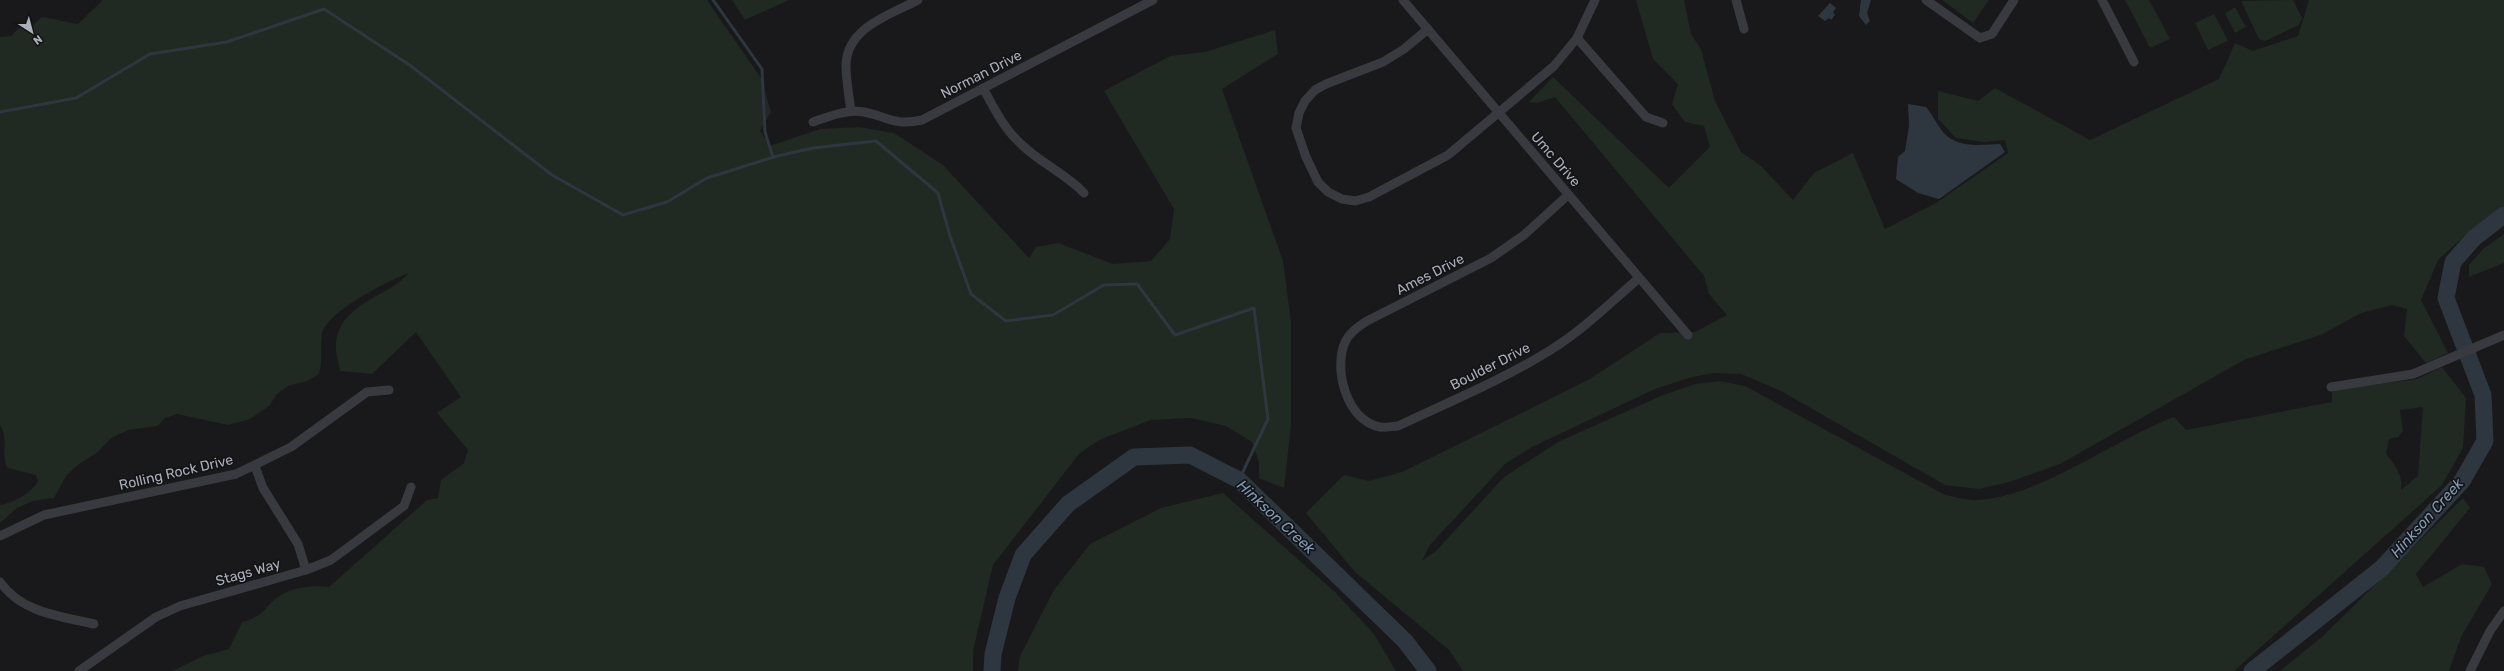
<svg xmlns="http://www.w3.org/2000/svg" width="2504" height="671" viewBox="0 0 2504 671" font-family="Rubik,sans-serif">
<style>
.green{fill:#202922;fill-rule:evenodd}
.water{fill:#2e373f}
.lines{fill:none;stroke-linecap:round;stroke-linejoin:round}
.stream{stroke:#2e373f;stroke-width:3}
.river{stroke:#2e373f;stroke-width:17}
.street{stroke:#393a40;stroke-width:9}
.labels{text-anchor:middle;stroke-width:3.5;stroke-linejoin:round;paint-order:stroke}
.street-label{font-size:14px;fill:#abafbb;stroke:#141316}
.water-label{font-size:15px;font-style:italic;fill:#819ab6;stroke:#141316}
</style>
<rect width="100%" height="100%" fill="#19191b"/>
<!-- green -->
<g class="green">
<path d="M103,0h604l54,78 10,34 -11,19 10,15 50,-17 39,-2 35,6 49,32 86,93 7,-11 22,-4 55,21 38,-3 19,-22 4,-30 -70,-118 66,-35 35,-4 70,-22 3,24 -56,35 61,172 8,61v103l-7,63 -25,-10v-16l-7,-20 -26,-16 -35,-8 -40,2 -52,20 -20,14 -86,111 -20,86v20h-801l31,-15 26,-7 13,-27c26,-7 21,-16 39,-27 13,-8 34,-10 48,-8l98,-87 11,-2 3,-18 23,-17 4,-13 -31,-37 24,-16 -45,-65 -44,42 -32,-3c-1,-8 -5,-19 -4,-28 5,-41 51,-45 73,-70 -21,8 -82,38 -87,61 -2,14 1,26 -3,40l-12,7 -19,5 -11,8 -8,12 -19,13 -22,6 -51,-11 -12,4 -8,8 -29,4 -17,8 -13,14 -19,12 -13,12 -12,22 -21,3 -16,7 -17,15v-18c13,-2 32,-12 38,-24l-2,-6 -29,-7c-6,-15 2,-29 -7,-43v-388l11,-1 11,-11 10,1 10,-9 36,7z"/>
<path d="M732,0h57l-44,20z"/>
<path d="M1636,0h48l7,34 10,15 14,52 26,51 19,13 33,35 21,-27 39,-20 32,76 51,-26 72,-50 -3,-13 -21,2 -28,-4 -18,-19v-28l40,10 17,-13 95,52 129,-61 16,-36 18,8 45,-15 11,-36h195v206l-34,25 -32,29 -17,40 27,53 -22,10 -22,-27 3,-27 -15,-4 -31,8 -38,21 -79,26 -184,104 -51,18 -30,7 -34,-4 -164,-94 -40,-17 -27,-1 -22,4 -37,12 -123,58 -27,17 -75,81 -8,16 14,-10 68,-74 54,-35 105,-47 32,-11 25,-3 25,5 200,109c11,2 23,6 34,5 63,-5 135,-60 195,-83l12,13 146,-28v-12l85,-11 25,-12 24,31 -3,50 -21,37 -208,186h-771l-14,-21 -94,-78 -49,-59 38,-38 25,6 33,-9 186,-92 72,-47 35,-1 32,-17 -18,-21 -5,-18 -149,-179 -18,6 -8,-1 24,-25 116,111 41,-41 -6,-21 -19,-4 -13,-18 6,-20 -25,-25zM2423,407l-5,69 -17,14c2,-15 -5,-24 -15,-36l3,-15 9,-2 5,-6 -3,-21z"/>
<path d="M1942,0h47l-16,23z"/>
<path d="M2125,0h24l21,39 -20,9z"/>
<path d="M2293,0l9,18 -3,7 -34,16 -6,-2 -18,-38z"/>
<path d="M2235,7l11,20 -11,6 -10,-20z"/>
<path d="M2214,14l14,27 -20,9 -13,-27z"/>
<path d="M2504,234v29l-35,14v-12l14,-16z"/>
<path d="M1223,493l112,99 39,42 22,37h-378l2,-15 34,-66 36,-46 71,-36z"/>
<path d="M2463,498l7,10 -54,66 7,13 39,-23 22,3 8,17 -31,53 -12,34h-169l43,-35z"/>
</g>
<!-- water -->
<g class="water">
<path d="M1861,0h10l-4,13 3,8 -4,4 -7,-9z"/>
<path d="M1830,3l6,5 -3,4 2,3 -4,5 -2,-2 -4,3 -7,-5z"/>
<path d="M1908,104l18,3c6,7 9,14 14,21 14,21 38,17 60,16l5,8 -66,47 -21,-6 -22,-14 2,-22 7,-6 4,-25z"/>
</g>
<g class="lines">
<!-- stream -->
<g class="stream">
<path d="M713,0l49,69 3,63 8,25 40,-9 63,-7 62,52 12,43 21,58 35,27 47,-6 51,-30 33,-1 38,51 79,-27 14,111 -29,61"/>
<path d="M0,112l76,-14 74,-44 77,-12 97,-33 87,57 141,109 71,40 44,-13 40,-24 67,-21"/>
</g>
<!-- river -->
<g class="river">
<path d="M992,671l1,-17 14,-56 16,-43 45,-51 66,-47 56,-2 49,25 166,161 23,30"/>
<path d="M2252,671l130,-103 80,-87 23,-40 -2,-46 -37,-97 7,-36 21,-24 30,-23"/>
</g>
<!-- street -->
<g class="street">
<path d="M1403,0l285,335"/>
<path d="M1736,0l8,29"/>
<path d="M1926,0l54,38 12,-4 22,-34"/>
<path d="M2102,0l32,62"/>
<path d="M1428,29l-24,20 -21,13 -57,22 -11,6 -10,11 -6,12 -3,15 10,29 12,25 10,10 14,7 13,2 14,-4 79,-42 106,-89 23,-28 18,-38"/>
<path d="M1577,38l69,79 17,6"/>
<path d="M983,88c11,20 21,41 38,56 19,19 44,29 63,49"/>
<path d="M851,111c-2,-15 -5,-31 -5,-46 1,-38 44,-50 72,-65"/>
<path d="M813,122c17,-6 34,-13 51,-10 25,5 30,14 58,8l231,-120"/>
<path d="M1568,195l-44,40 -33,23 -124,63c-9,6 -17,11 -22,21 -12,28 2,79 35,85 5,1 13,-1 18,-1 51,-24 104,-46 151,-75 33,-20 61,-48 90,-73"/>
<path d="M2331,387l82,-13 91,-39"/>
<path d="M255,466l8,22 35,56 8,26"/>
<path d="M0,536l44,-21 192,-41 55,-27 76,-55 22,-2"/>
<path d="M0,582c22,31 60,34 94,42"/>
<path d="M79,671l77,-54 24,-11 126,-36 25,-10 73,-54 7,-19"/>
<path d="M2470,671l20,-40 14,-20"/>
</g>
</g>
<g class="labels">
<!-- street labels -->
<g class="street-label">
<text transform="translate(981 74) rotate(-27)" y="5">Norman Drive</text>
<text transform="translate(1556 159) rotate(49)" y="5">Umc Drive</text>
<text transform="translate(1430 274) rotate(-27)" y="5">Ames Drive</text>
<text transform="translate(1490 366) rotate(-27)" y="5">Boulder Drive</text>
<text transform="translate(176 472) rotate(-13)" y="5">Rolling Rock Drive</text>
<text transform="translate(248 572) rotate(-16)" y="5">Stags Way</text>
</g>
<!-- water labels -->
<g class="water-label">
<text transform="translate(1276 517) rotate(43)" y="5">Hinkson Creek</text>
<text transform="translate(2427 518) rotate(-48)" y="5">Hinkson Creek</text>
</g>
</g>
<!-- north arrow -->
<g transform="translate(32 32) rotate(144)" stroke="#141316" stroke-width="3" paint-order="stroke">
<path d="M0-3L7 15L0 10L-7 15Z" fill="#abafbb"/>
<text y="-6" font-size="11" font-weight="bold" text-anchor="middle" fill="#abafbb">N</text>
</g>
</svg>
